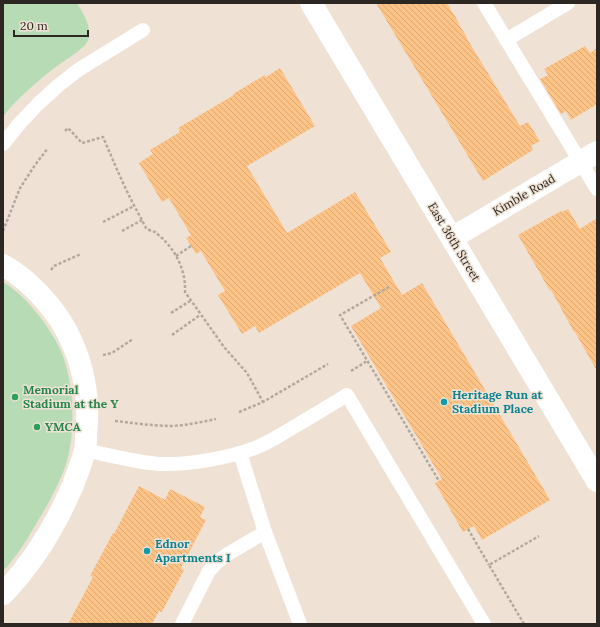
<svg xmlns="http://www.w3.org/2000/svg" width="600" height="627" viewBox="0 0 600 627" font-family="Lora,serif">
<style>
.grass{fill:#b7dcb5}
.building{fill:url(#building-back-hatch)}
.lines{fill:none;stroke-linecap:round;stroke-linejoin:round}
.path{stroke:#b3a99d;stroke-width:2.5;stroke-dasharray:3 2;stroke-linecap:butt}
.service{stroke:#fff;stroke-width:14}
.minor{stroke:#fff;stroke-width:22}
.tertiary{stroke:#fff;stroke-width:22}
.leisure-dot{fill:#2e9e5b;stroke:#efe2d4;stroke-width:1.5}
.culture-dot{fill:#0f9aa8;stroke:#efe2d4;stroke-width:1.5}
.labels{text-anchor:middle;stroke-width:3;stroke-linejoin:round;paint-order:stroke}
.street-label{font-size:12px;fill:#2c2722;stroke:#efe2d4}
.leisure-label{font-size:12px;font-weight:bold;fill:#27864d;stroke:#efe2d4;text-anchor:start}
.culture-label{font-size:12px;font-weight:bold;fill:#0d838f;stroke:#efe2d4;text-anchor:start}
</style>
<defs>
<pattern id="building-back-hatch" width="6" height="6" patternUnits="userSpaceOnUse"><rect width="6" height="6" fill="#fdc386"/><path d="M-1 5l2 2M0 0l6 6M5-1l2 2" fill="none" stroke="#d9a873"/></pattern>
</defs>
<rect width="100%" height="100%" fill="#efe2d4"/>
<!-- grass -->
<g class="grass">
<path d="M3,3h74c6,10 14,22 12,35 -1,3 -4,8 -7,10 -8,7 -17,12 -25,18 -17,13 -42,34 -54,51z"/>
<path d="M3,282c15,9 27,22 37,35 9,12 18,26 23,39 12,33 13,82 1,114 -7,17 -15,33 -25,49 -10,18 -22,37 -36,52z"/>
</g>
<!-- building -->
<g class="building">
<path d="M376,3h71l12,20h-1l9,14h-1l54,89 8,-4 12,19 -9,5 2,4 -50,31z"/>
<path d="M585,46l5,7 7,-5v56l-26,16 -5,-9 -5,3 -21,-35 8,-4 -4,-6z"/>
<path d="M280,68l35,58 -68,40 40,67 68,-41 36,60 -11,6 22,37 20,-12 128,217 -68,40 -8,-14 -11,6 -28,-49 7,-4 -91,-153 30,-18 -21,-35 -101,60 -4,-7 -13,8 -24,-39 7,-4 -24,-40 -5,3 -10,-16 5,-3 -22,-37 -7,4 -23,-39 14,-9 -3,-4 30,-18 -2,-4 56,-33 -1,-1 32,-19 1,2z"/>
<path d="M568,209l12,20 17,-11v153l-22,-39h-1l-23,-42 -1,1 -32,-56 43,-24 1,1z"/>
<path d="M139,486l26,14 5,-11 35,18 -5,10 6,3 -25,48 3,2 -22,42 -3,-1 -7,13h-84l25,-47 -3,-1 23,-43 1,1z"/>
</g>
<g class="lines">
<!-- path -->
<g class="path">
<path d="M65,131l3,-3 14,15 21,-6c12,28 24,57 39,83 1,3 3,6 4,8 2,2 6,3 9,4 2,2 5,4 7,6 15,14 24,34 23,54l39,55 23,26 16,29"/>
<path d="M103,222l31,-16"/>
<path d="M3,231l17,-43 15,-23 13,-17"/>
<path d="M122,231l20,-11"/>
<path d="M176,256l15,-10"/>
<path d="M51,270l3,-4 27,-12"/>
<path d="M389,287l-49,28 99,166"/>
<path d="M171,313l19,-12"/>
<path d="M172,335l28,-20"/>
<path d="M103,355l9,-2 21,-14"/>
<path d="M351,371l16,-10"/>
<path d="M239,412l24,-10 65,-38"/>
<path d="M115,421c19,2 38,5 58,5 15,-1 29,-4 43,-7"/>
<path d="M468,529l21,36"/>
<path d="M524,624l-35,-59 50,-29"/>
</g>
<!-- service -->
<g class="service">
<path d="M484,3l113,186"/>
<path d="M506,40l62,-37"/>
<path d="M3,144l17,-21 19,-20 20,-18 19,-15 65,-40"/>
<path d="M85,450c24,5 49,12 75,14 28,1 69,-6 95,-16 13,-5 25,-13 37,-20 19,-11 37,-22 55,-33l137,229"/>
<path d="M240,453l25,79 35,92"/>
<path d="M182,624l27,-53 8,-9 11,-8 37,-22"/>
</g>
<!-- minor -->
<g class="minor">
<path d="M452,238l145,-86"/>
<path d="M3,265c21,12 41,32 55,52 3,4 5,8 8,13 17,32 24,69 20,105 0,5 0,10 -1,15 -3,12 -8,24 -12,35 -17,40 -40,78 -70,109"/>
</g>
<!-- tertiary -->
<path class="tertiary" d="M311,3l286,478"/>
</g>
<!-- markers -->
<g class="leisure-dot">
<circle cx="15" cy="397" r="4"/>
<circle cx="37" cy="427" r="4"/>
</g>
<g class="culture-dot">
<circle cx="444" cy="402" r="4"/>
<circle cx="147" cy="551" r="4"/>
</g>
<g class="labels">
<!-- street labels -->
<g class="street-label">
<text transform="translate(524 195) rotate(-30)" y="4">Kimble Road</text>
<text transform="translate(454 242) rotate(59)" y="4">East 36th Street</text>
</g>
<!-- leisure labels -->
<g class="leisure-label">
<text x="23" y="394">Memorial<tspan x="23" dy="14">Stadium at the Y</tspan></text>
<text x="45" y="431">YMCA</text>
</g>
<!-- culture labels -->
<g class="culture-label">
<text x="452" y="399">Heritage Run at<tspan x="452" dy="14">Stadium Place</tspan></text>
<text x="155" y="548">Ednor<tspan x="155" dy="14">Apartments I</tspan></text>
</g>
</g>
<!-- border -->
<rect width="600" height="627" fill="none" stroke="#2c2722" stroke-width="8"/>
<!-- scale -->
<path d="M14 30v6h74v-6" fill="none" stroke="#2c2722" stroke-width="2"/>
<text x="20" y="30" font-size="12" fill="#2c2722" stroke="#efe2d4" stroke-width="3" paint-order="stroke">20 m</text>
</svg>
